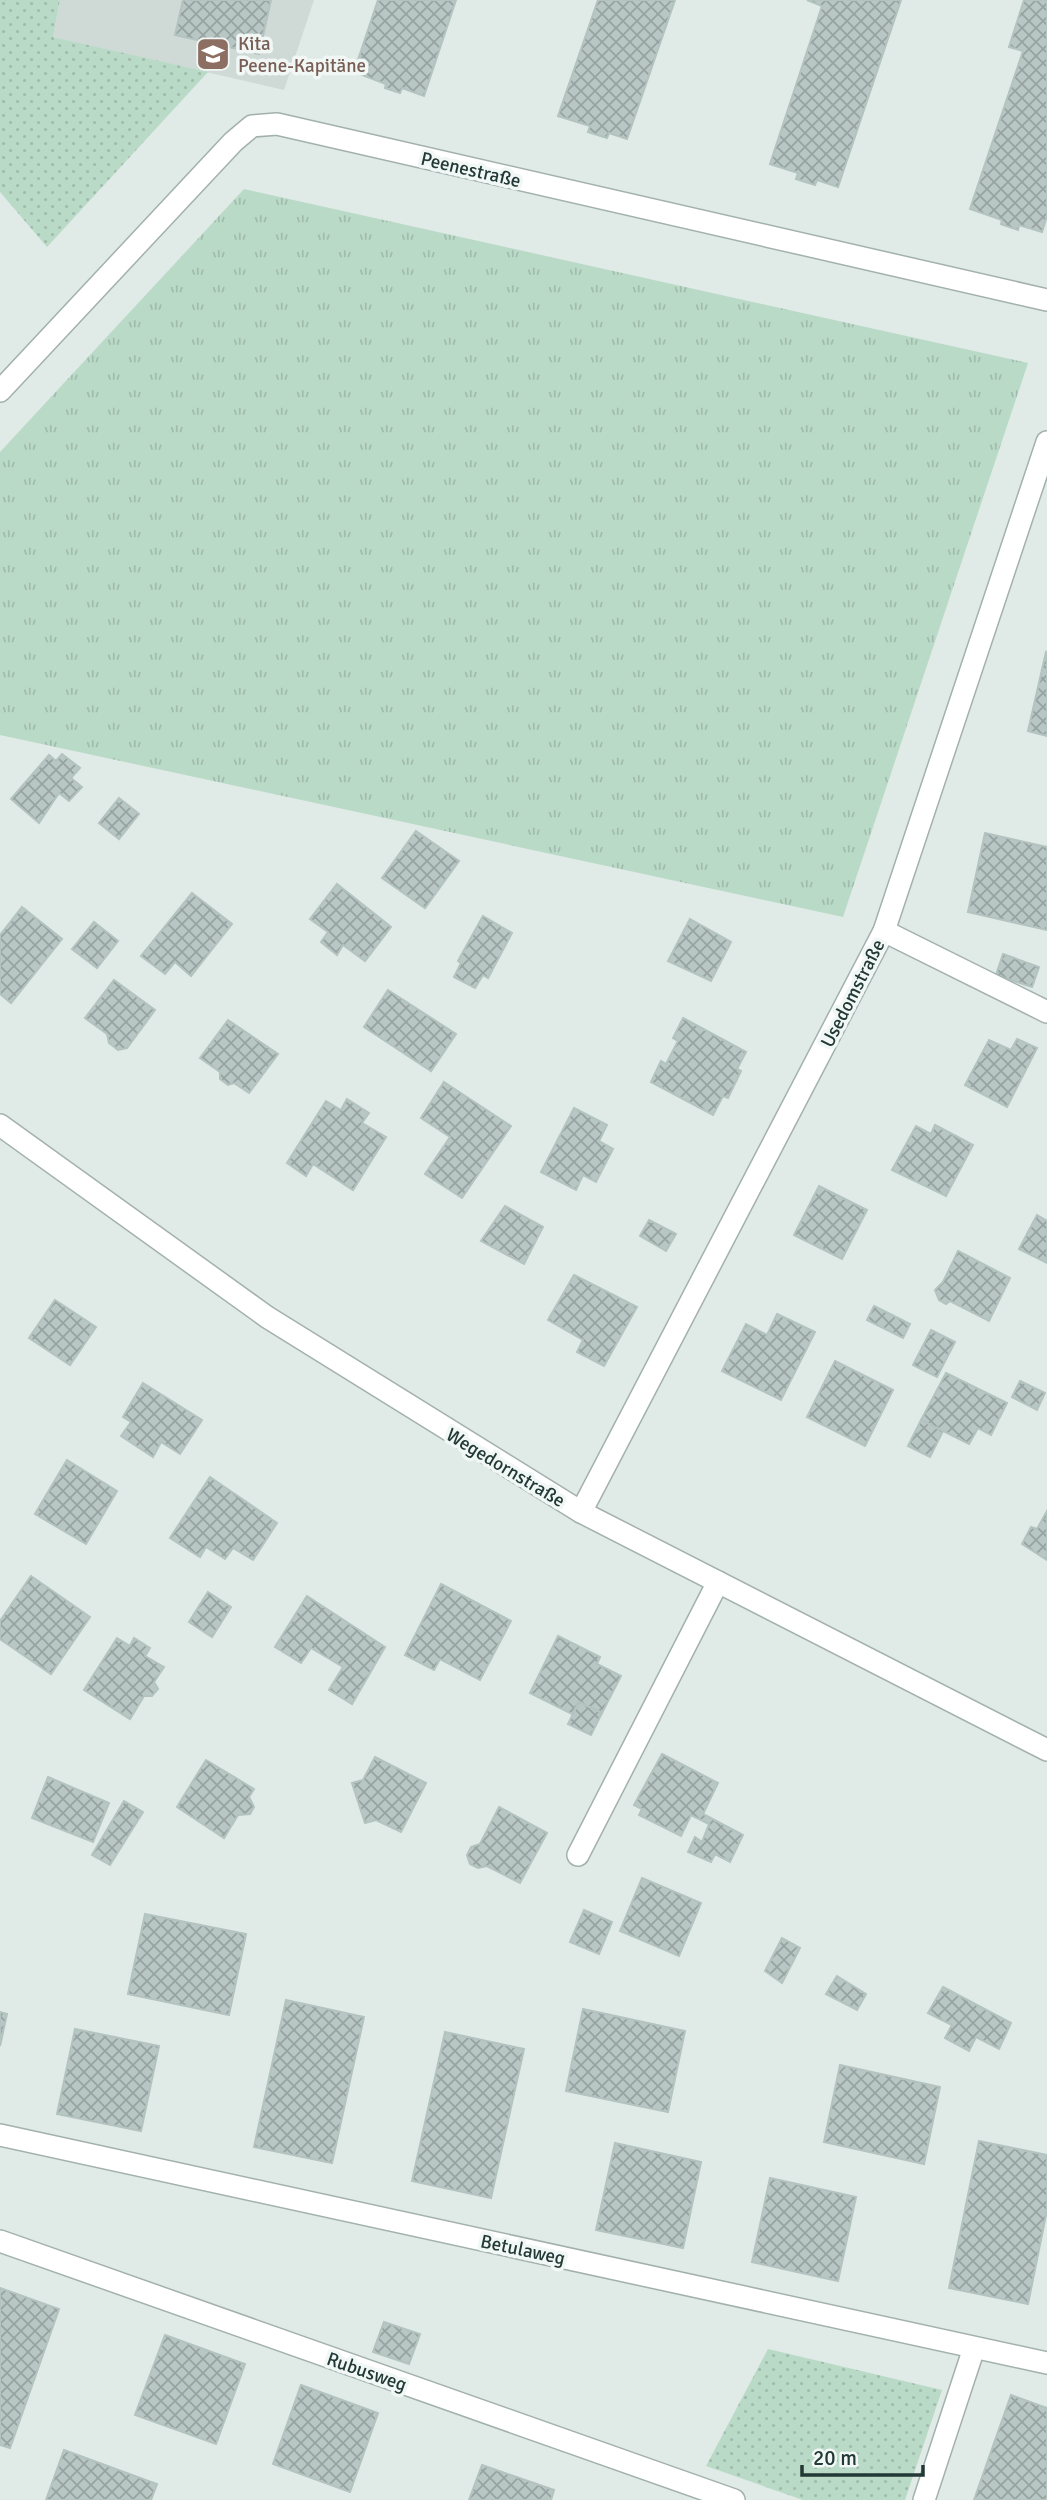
<svg xmlns="http://www.w3.org/2000/svg" width="1047" height="2500" viewBox="0 0 1047 2500" font-family="Signika,sans-serif">
<style>
.built{fill:#cfdad6}
.grass{fill:url(#grass-tufts)}
.park{fill:url(#park-dots)}
.building{fill:url(#building-cross-hatch);stroke:#b3c3bf;stroke-width:2}
.lines{fill:none;stroke-linecap:round;stroke-linejoin:round}
.service-casing{stroke:#a3b1ae;stroke-width:24}
.minor-casing{stroke:#a3b1ae;stroke-width:24}
.tertiary-casing{stroke:#a3b1ae;stroke-width:24}
.service{stroke:#fff;stroke-width:21}
.minor{stroke:#fff;stroke-width:21}
.tertiary{stroke:#fff;stroke-width:21}
.labels{text-anchor:middle;stroke-width:7;stroke-linejoin:round;paint-order:stroke}
.education-label{font-size:19px;fill:#785e54;stroke:#f0f7f5;text-anchor:start}
.street-label{font-size:19px;fill:#223936;stroke:#f0f7f5}
</style>
<defs>
<pattern id="grass-tufts" width="24" height="20" patternUnits="userSpaceOnUse" patternTransform="scale(1.75)"><rect width="24" height="20" fill="#badac8"/><path d="M3 7l-1-3M5 7V3M7 7l1-3M15 17l-1-3M17 17v-4M19 17l1-3" fill="none" stroke="#a0bcac"/></pattern>
<pattern id="park-dots" width="8" height="8" patternUnits="userSpaceOnUse" patternTransform="scale(1.75)"><rect width="8" height="8" fill="#badac8"/><path d="M2 2h.1M6 6h.1" fill="none" stroke="#a0bcac" stroke-width="1.8" stroke-linecap="round"/></pattern>
<pattern id="building-cross-hatch" width="8" height="8" patternUnits="userSpaceOnUse" patternTransform="scale(1.75)"><rect width="8" height="8" fill="#b9c7c4"/><path d="M0 0l8 8M0 8l8-8" fill="none" stroke="#96a3a0"/></pattern>
</defs>
<rect width="100%" height="100%" fill="#e0eae7"/>
<!-- built -->
<path class="built" d="M60,0h254l-30,90 -231,-53z"/>
<!-- grass -->
<path class="grass" d="M244,189l784,174 -185,554 -843,-182v-283z"/>
<!-- park -->
<g class="park">
<path d="M0,0h60l-7,37 155,35 -161,175 -47,-55z"/>
<path d="M768,2349l174,41 -37,110h-102l-97,-34z"/>
</g>
<!-- building -->
<g class="building">
<path d="M183,0h88l-12,54 -84,-19z"/>
<path d="M378,0h78l-32,96 -22,-8 -2,5 -15,-5 1,-4 -32,-12z"/>
<path d="M598,0h77l-48,139 -18,-6 -2,5 -19,-6 2,-6 -32,-10z"/>
<path d="M807,0h94l-63,187 -21,-7 -2,5 -19,-6 2,-6 -28,-9 52,-158z"/>
<path d="M1024,0h23v216l-5,16 -23,-7 -1,5 -17,-6 1,-4 -32,-11 53,-158 -14,-4z"/>
<path d="M1046,652l1,1v83l-19,-5z"/>
<path d="M62,754l18,14 -9,10 11,9 -13,14 -10,-8 -20,30 -28,-24 38,-44 7,6z"/>
<path d="M119,798l20,16 -20,25 -20,-16z"/>
<path d="M416,831l43,30 -34,47 -43,-30z"/>
<path d="M985,833l62,14v83l-79,-18z"/>
<path d="M337,884l54,43 -26,34 -22,-16 -6,10 -16,-13 7,-10 -18,-13z"/>
<path d="M192,893l40,31 -41,52 -16,-14 -10,12 -24,-18z"/>
<path d="M22,907l40,32 -51,64 -11,-9v-59z"/>
<path d="M483,916l29,17 -24,45 -5,-3 -8,13 -21,-11 7,-14 -3,-2z"/>
<path d="M690,919l41,23 -20,39 -43,-20z"/>
<path d="M94,922l24,19 -21,27 -25,-19z"/>
<path d="M1003,954l36,13 -7,20 -36,-12z"/>
<path d="M114,980l41,30 -28,38 -9,2 -9,-7 -2,-9 -22,-16z"/>
<path d="M388,990l68,44 -25,37 -67,-44z"/>
<path d="M683,1018l63,34 -9,17 4,2 -13,27 -5,-2 -10,19 -62,-33 10,-21 5,3 12,-23 -5,-3z"/>
<path d="M228,1020l50,34 -29,39 -15,-10 -6,2 -8,-6v-7l-20,-14z"/>
<path d="M1017,1039l20,9 -30,59 -42,-22 24,-45 22,10z"/>
<path d="M444,1082l67,44 -49,72 -37,-24 25,-37 -29,-19z"/>
<path d="M347,1099l22,14 -7,10 24,14 -33,53 -40,-26 -7,12 -19,-13 39,-62 15,9z"/>
<path d="M574,1108l33,17 -8,16 14,8 -17,33 -13,-7 -7,15 -35,-18z"/>
<path d="M935,1125l38,20 -27,51 -54,-26 24,-44 15,8z"/>
<path d="M819,1186l48,24 -25,49 -48,-24z"/>
<path d="M505,1206l38,21 -19,37 -43,-23z"/>
<path d="M1037,1215l10,6v42l-28,-14z"/>
<path d="M649,1220l27,14 -10,17 -26,-15z"/>
<path d="M958,1251l52,27 -21,43 -39,-20 -4,3 -7,-4 -4,-10 8,-8z"/>
<path d="M574,1275l63,32 -33,59 -27,-14 6,-12 -35,-20z"/>
<path d="M55,1300l41,27 -26,38 -41,-27z"/>
<path d="M874,1306l36,18 -7,14 -36,-18z"/>
<path d="M777,1314l38,18 -34,68 -59,-29 24,-47 21,11z"/>
<path d="M931,1330l24,12 -18,35 -24,-12z"/>
<path d="M835,1361l58,29 -28,56 -58,-29z"/>
<path d="M946,1373l61,30 -16,32 -13,-7 -9,16 -48,-24z"/>
<path d="M1020,1381l25,12 -8,17 -25,-13z"/>
<path d="M143,1383l59,37 -22,34 -19,-12 -8,15 -32,-21 10,-14 -8,-5z"/>
<path d="M921,1420l22,11 -13,26 -22,-11z"/>
<path d="M67,1460l50,31 -31,53 -51,-30z"/>
<path d="M210,1477l67,46 -24,37 -20,-12 -8,11 -19,-12 -6,10 -30,-19z"/>
<path d="M1047,1511v49l-25,-16 9,-17 6,2z"/>
<path d="M31,1576l59,41 -39,57 -51,-35v-18z"/>
<path d="M441,1584l70,37 -31,59 -40,-21 -6,11 -29,-15z"/>
<path d="M208,1592l23,15 -19,30 -23,-15z"/>
<path d="M307,1596l78,51 -33,57 -23,-14 14,-23 -32,-19 -10,15 -26,-16z"/>
<path d="M558,1636l42,21 -3,7 24,12 -19,37 -23,-11 -7,12 -42,-21z"/>
<path d="M117,1638l13,8 4,-8 16,10 -5,8 19,11 -10,15 4,7 -6,7h-8l-14,23 -46,-29z"/>
<path d="M579,1702l23,11 -11,22 -23,-11z"/>
<path d="M662,1754l56,29 -15,31 40,21 -13,27 -15,-8 -4,8 -23,-10 7,-15 7,5 7,-18 -18,-9 -10,21 -42,-21 3,-6 -8,-4z"/>
<path d="M375,1757l51,26 -25,49 -25,-12 -11,3 -13,-40 11,-3z"/>
<path d="M206,1760l48,29 -5,8 5,10 -4,7 -12,1 -14,23 -47,-31z"/>
<path d="M48,1777l61,26 -16,39 -61,-24z"/>
<path d="M124,1801l19,11 -33,53 -18,-10z"/>
<path d="M499,1807l48,26 -27,50 -33,-17 -9,2 -8,-4 -3,-9 4,-8 9,-3z"/>
<path d="M642,1878l59,25 -22,53 -59,-25z"/>
<path d="M584,1910l28,12 -13,32 -29,-12z"/>
<path d="M145,1914l101,20 -17,81 -101,-21z"/>
<path d="M782,1938l18,10 -18,35 -17,-12z"/>
<path d="M837,1976l29,18 -9,16 -31,-16z"/>
<path d="M943,1987l68,36 -12,26 -23,-12 -7,14 -24,-13 7,-13 -24,-12z"/>
<path d="M286,2000l78,17 -32,146 -78,-16z"/>
<path d="M583,2009l102,22 -17,81 -102,-21z"/>
<path d="M0,2012l7,2 -7,32z"/>
<path d="M75,2029l84,17 -18,85 -84,-17z"/>
<path d="M445,2032l79,17 -33,149 -79,-17z"/>
<path d="M840,2065l100,22 -16,77 -100,-22z"/>
<path d="M979,2141l68,14v55l-19,94 -79,-16z"/>
<path d="M615,2143l86,19 -18,86 -87,-18z"/>
<path d="M770,2178l86,19 -18,84 -86,-19z"/>
<path d="M0,2288l59,21 -49,139 -10,-3z"/>
<path d="M384,2322l36,12 -11,30 -36,-12z"/>
<path d="M165,2335l80,29 -29,80 -81,-29z"/>
<path d="M301,2385l77,28 -28,79 -77,-28z"/>
<path d="M1011,2395l36,13v92h-73z"/>
<path d="M64,2450l93,34 -6,16h-105z"/>
<path d="M482,2465l72,25 -3,10h-82z"/>
</g>
<g class="lines">
<!-- service casing -->
<g class="service-casing">
<g id="service">
<path d="M884,931l163,81"/>
<path d="M578,1855l140,-273"/>
<path d="M0,2135l1047,228"/>
<path d="M0,2241l734,259"/>
<path d="M924,2500l50,-152"/>
</g>
</g>
<!-- minor casing -->
<g class="minor-casing">
<g id="minor">
<path d="M0,391l233,-249 19,-16 25,-2 770,176"/>
<path d="M581,1512l303,-581 163,-489"/>
</g>
</g>
<!-- tertiary casing -->
<g class="tertiary-casing">
<path id="tertiary" d="M0,1125l267,192 314,195 466,238"/>
</g>
<!-- service -->
<use href="#service" class="service"/>
<!-- minor -->
<use href="#minor" class="minor"/>
<!-- tertiary -->
<use href="#tertiary" class="tertiary"/>
</g>
<!-- icons -->
<defs>
<g id="school-square" transform="scale(1.75)"><rect x="-9" y="-9" width="18" height="18" rx="4" fill="#8d6e63" stroke="#f0f7f5"/><path d="M0-5L7-2L0 1L-7-2ZM-4 1L0 2.5L4 1V4Q0 6-4 4Z" fill="#fff"/></g>
</defs>
<g fill-rule="evenodd">
<use href="#school-square" x="213" y="54"/>
</g>
<g class="labels">
<!-- education labels -->
<g class="education-label">
<text x="238" y="50">Kita<tspan x="238" dy="22">Peene-Kapitäne</tspan></text>
</g>
<!-- street labels -->
<g class="street-label">
<text transform="translate(471 169) rotate(13)" y="7">Peenestraße</text>
<text transform="translate(852 993) rotate(-63)" y="7">Usedomstraße</text>
<text transform="translate(506 1467) rotate(31)" y="7">Wegedornstraße</text>
<text transform="translate(523 2249) rotate(12)" y="7">Betulaweg</text>
<text transform="translate(367 2371) rotate(19)" y="7">Rubusweg</text>
</g>
</g>
<!-- scale -->
<path d="M802 2465v10h121v-10" fill="none" stroke="#223936" stroke-width="3.5"/>
<text x="813" y="2465" font-size="21" fill="#223936" stroke="#f0f7f5" stroke-width="5" paint-order="stroke">20 m</text>
</svg>
